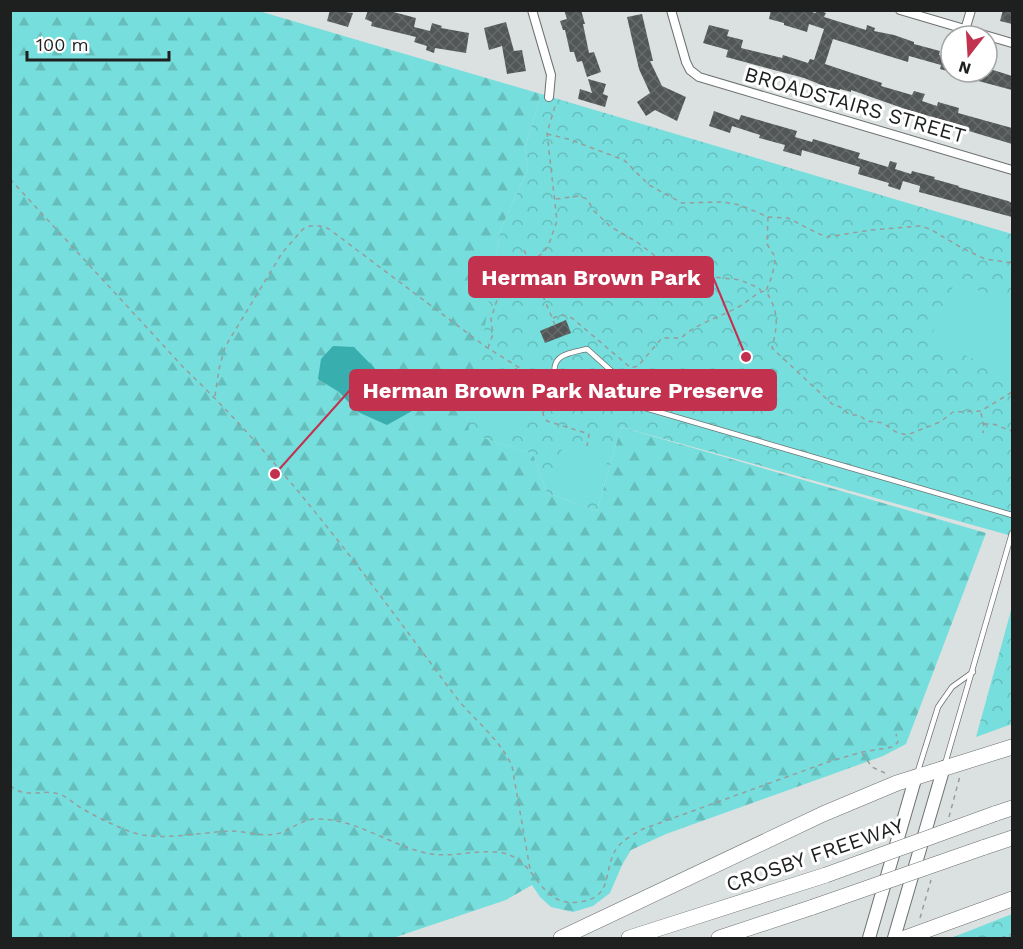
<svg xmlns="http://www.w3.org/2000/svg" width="1023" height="949" viewBox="0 0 1023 949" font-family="'Work Sans',sans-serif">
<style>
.forest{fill:url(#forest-firs)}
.park{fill:url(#park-crowns)}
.garden{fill:#76dedc}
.water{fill:#38aeae}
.building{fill:url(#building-cross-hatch)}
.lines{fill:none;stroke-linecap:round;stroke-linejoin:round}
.lane-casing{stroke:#6c7170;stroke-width:6}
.street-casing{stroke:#6c7170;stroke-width:10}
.secondary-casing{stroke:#6c7170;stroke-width:14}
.highway-casing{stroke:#6c7170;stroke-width:16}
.path{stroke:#989c9c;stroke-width:1.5;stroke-dasharray:4.5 4.5;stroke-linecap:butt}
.lane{stroke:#fff;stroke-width:4.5}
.street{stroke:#fff;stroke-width:8}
.secondary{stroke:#fff;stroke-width:12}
.highway{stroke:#fff;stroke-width:15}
.highway-bridge-casing{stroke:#6c7170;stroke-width:16;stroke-linecap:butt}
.highway-bridge{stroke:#fff;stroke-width:15}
.labels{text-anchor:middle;stroke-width:6;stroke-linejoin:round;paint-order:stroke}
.street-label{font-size:21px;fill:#1e2020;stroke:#fff}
.leader{fill:none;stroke:#c2324f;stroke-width:2}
.callout-dot{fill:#c2324f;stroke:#fff;stroke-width:2}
.callout{fill:#c2324f;stroke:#c2324f;stroke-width:2}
.callout-label{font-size:22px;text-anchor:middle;font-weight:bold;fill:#fff}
</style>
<defs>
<pattern id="forest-firs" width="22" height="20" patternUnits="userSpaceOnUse" patternTransform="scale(1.5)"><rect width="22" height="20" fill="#76dedc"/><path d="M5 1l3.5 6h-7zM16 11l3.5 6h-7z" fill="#66bebc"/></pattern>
<pattern id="park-crowns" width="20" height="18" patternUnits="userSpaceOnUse" patternTransform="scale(1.5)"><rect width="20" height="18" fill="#76dedc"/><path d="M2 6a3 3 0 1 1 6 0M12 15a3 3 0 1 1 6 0" fill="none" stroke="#66bebc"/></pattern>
<pattern id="building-cross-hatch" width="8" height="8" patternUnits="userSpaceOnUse" patternTransform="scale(1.5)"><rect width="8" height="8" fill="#525656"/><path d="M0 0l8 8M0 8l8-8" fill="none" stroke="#676a6a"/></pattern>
</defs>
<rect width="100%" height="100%" fill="#dbe1e0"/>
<!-- forest -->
<path class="forest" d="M10,11h249l282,83 -16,54 3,21 -28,62 -31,202 64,21 14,39 50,18 24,-84 365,106 -80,211 -23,12 -217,78 -35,16 -9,15 -12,28 -17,13 -20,6 -22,-5 -11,-10 -8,-12 -26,15 -113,38h-382z"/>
<!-- park -->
<g class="park">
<path d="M541,94l471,140v302l-391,-109 -24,84 -50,-18 -14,-39 -65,-21 32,-202 28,-62 -3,-21z"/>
<path d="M1012,607v117l-36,13z"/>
<path d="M1012,914v24h-61z"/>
</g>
<!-- garden -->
<g class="garden">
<path d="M956,280l56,26v71l-82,-38z"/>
<path d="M490,374l46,14 -15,49 -45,-14z"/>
<path d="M565,439l45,14 -15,49 -45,-14z"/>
</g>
<!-- water -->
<path class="water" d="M333,346l21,1 28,29 13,6 18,13 -1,16 -25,14 -29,-13 -19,-20 -21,-13 3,-20z"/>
<!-- building -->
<g class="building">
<path d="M330,10l23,3 -5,14 -21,-6z"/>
<path d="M368,10h18l30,8 -2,9 16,4 2,-8 10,3 -1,2 28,5 -3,20 -31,-5 -1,5 -8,-3 1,-4 -13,-4 2,-5 -45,-11 1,-4 -7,-3z"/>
<path d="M564,10h17l4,14h-2l6,29 5,-1 7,20 -14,5 -5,-16 -5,1 -3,-10h-4l-5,-22h-2l-3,-9 7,-2z"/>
<path d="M771,10h35l9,3 3,-3 8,3 -2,4 42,13 1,-5 8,3 -1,3 20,4 20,7v2l26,7 -1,4 12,3v14l-11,-3 1,-4 -32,-9 -1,6 -75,-23 -8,25 57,19 -1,3 31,9 2,-4 11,3 -3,7 15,5 1,-4 21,6 -1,5 54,15v16l-53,-16 1,-3 -52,-15 -57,-20v2l-11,-3 -1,3 -35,-14 -78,-21 2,-7 -25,-7 6,-18 20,5 -2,6 16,4 -2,8 41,10 1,-3 25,8 2,-4 4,1 10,-31 -15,-5 -2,8 -23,-7v-2l-15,-4z"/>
<path d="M1003,10h9v14l-12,-3z"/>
<path d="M642,14l11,47h-3l12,25 24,11 -9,24 -22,-11 -9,6 -9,-14 13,-9 -11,-24 -12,-52z"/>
<path d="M506,22l8,29 8,-1 4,21 -19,3 -5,-28 -13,4 -5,-22z"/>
<path d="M987,68l25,8v14l-60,-16v-2h35z"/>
<path d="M588,79l18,5 -3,10 5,2 -3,11 -27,-8 2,-10 12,4z"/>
<path d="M714,111l25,9 2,-5 56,16 -2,6 17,5 1,-3 47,14 -2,5 30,9 2,-6 7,2 -2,6 16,5 1,-3 23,6 -1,2 25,7 -1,1 50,14 4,2v14l-93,-25 1,-6 -17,-5 -3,9 -12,-4 1,-3 -31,-9 2,-7 -58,-17 -1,6 -18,-5 2,-6 -26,-7 1,-3 -28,-9 -2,7 -21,-7z"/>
<path d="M566,320l5,13 -26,10 -5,-12z"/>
</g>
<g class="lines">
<!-- lane casing -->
<g class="lane-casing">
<g id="lane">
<path d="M638,406l-21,-20v-10l-30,-27c-22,5 -38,6 -31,33l456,133"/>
<path d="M945,764l67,-231"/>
<path d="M917,774l21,-67 14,-20 21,-15"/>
</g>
</g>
<!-- street casing -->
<g class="street-casing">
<g id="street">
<path d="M532,10l19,65 -2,22"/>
<path d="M671,10l15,52 4,8 9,7 313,93"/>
<path d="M900,10l112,33"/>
<path d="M965,30l6,-20"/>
</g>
</g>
<!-- secondary casing -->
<g class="secondary-casing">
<g id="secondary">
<path d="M869,938l47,-162"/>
<path d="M894,938l50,-171"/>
</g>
</g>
<!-- highway casing -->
<g class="highway-casing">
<g id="highway">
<path d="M994,814l18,-6"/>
<path d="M982,848l30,-10"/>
<path d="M561,938l262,-124 74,-31 115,-36"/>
<path d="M629,938l197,-63"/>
<path d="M719,938l94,-31"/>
<path d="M905,938l107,-39"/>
</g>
</g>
<!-- path -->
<g class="path">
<path d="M547,134l21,5 56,21 25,25 33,18 40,-1 18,3 28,12 20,1 29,15 10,4 44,-7 49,-4 10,3 32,19 23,11 27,4"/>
<path d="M10,179l174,189c101,96 185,212 268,324 19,26 47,45 60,74l18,103"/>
<path d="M556,199l23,-3 8,3 7,12 17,16 26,15 40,31 63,7 19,8 2,3"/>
<path d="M768,217l-1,27 7,11 1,7 -3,14 -6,15c13,22 12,32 6,57l60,56 8,3 10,8h9l8,6 16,2 13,9 11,3 33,-13 13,-10 28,-1 31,-19"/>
<path d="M524,250l4,9"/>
<path d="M553,318l9,-3 10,3 59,50 7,-2 24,-28h19c16,-15 40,-21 59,-32 9,-5 15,-13 25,-15"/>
<path d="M555,325l-27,-65 8,-2 8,-6 5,-8 8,-23 -10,-88 9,-30"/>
<path d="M488,348l5,-14 -2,-15 10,-32 13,-5h23"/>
<path d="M542,378l6,10c-3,12 -10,23 -1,33l42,13 -2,12"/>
<path d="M513,381l3,-14"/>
<path d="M215,396l4,-27 6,-22 57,-94 21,-24 7,-3h10l9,3 157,118 34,21 27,11"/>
<path d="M981,413l3,14 -1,6"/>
<path d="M984,424h9l19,7"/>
<path d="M862,753l10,14 15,7"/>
<path d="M10,786c4,2 9,6 13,6 12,3 24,-2 36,2 7,2 13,8 19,12 16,10 35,19 53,26 28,10 70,0 100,-1 14,0 31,6 45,3 15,-3 26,-16 42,-15 37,0 69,24 104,33 26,8 54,-4 81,1 35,7 35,55 76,49 34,-4 24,-29 36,-51 5,-10 19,-17 28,-22l185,-67 34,-10 31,-5 5,-5 -2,-8"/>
<path d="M949,817l11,-41"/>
<path d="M920,918l11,-38"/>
<path d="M1001,938l11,-4"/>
</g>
<!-- lane -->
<use href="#lane" class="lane"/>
<!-- street -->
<use href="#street" class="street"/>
<!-- secondary -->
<use href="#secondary" class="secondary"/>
<!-- highway -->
<use href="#highway" class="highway"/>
<!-- highway-bridge casing -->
<g class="highway-bridge-casing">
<g id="highway-bridge">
<path d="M826,875l168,-61"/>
<path d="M813,907l169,-59"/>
</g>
</g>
<!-- highway-bridge -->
<use href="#highway-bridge" class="highway-bridge"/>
</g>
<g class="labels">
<!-- street labels -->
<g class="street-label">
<text transform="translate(855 105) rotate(16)" y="7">BROADSTAIRS STREET</text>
<text transform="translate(815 855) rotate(-19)" y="7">CROSBY FREEWAY</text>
</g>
</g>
<!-- callouts -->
<path class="leader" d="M746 357L713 277M275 474L350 390"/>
<g class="callout-dot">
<circle cx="746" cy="357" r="6"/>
<circle cx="275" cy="474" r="6"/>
</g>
<g class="callout">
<rect x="469" y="257" width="244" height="40" rx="6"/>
<rect x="350" y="370" width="426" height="40" rx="6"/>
</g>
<g class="callout-label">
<text x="591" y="285">Herman Brown Park</text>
<text x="563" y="398">Herman Brown Park Nature Preserve</text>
</g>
<!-- border -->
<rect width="1023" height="949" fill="none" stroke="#1e2020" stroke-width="24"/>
<!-- north arrow -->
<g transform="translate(969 54) rotate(197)"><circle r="28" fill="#ffffff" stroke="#a5a6a6" stroke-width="1.5"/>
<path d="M0-4.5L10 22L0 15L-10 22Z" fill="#c2324f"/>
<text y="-9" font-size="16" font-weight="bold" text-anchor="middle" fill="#1e2020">N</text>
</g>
<!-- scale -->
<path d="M27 51v9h142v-9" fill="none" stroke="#1e2020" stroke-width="3"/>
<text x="36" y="51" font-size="18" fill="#1e2020" stroke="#ffffff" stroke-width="4.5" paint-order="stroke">100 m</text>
</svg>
